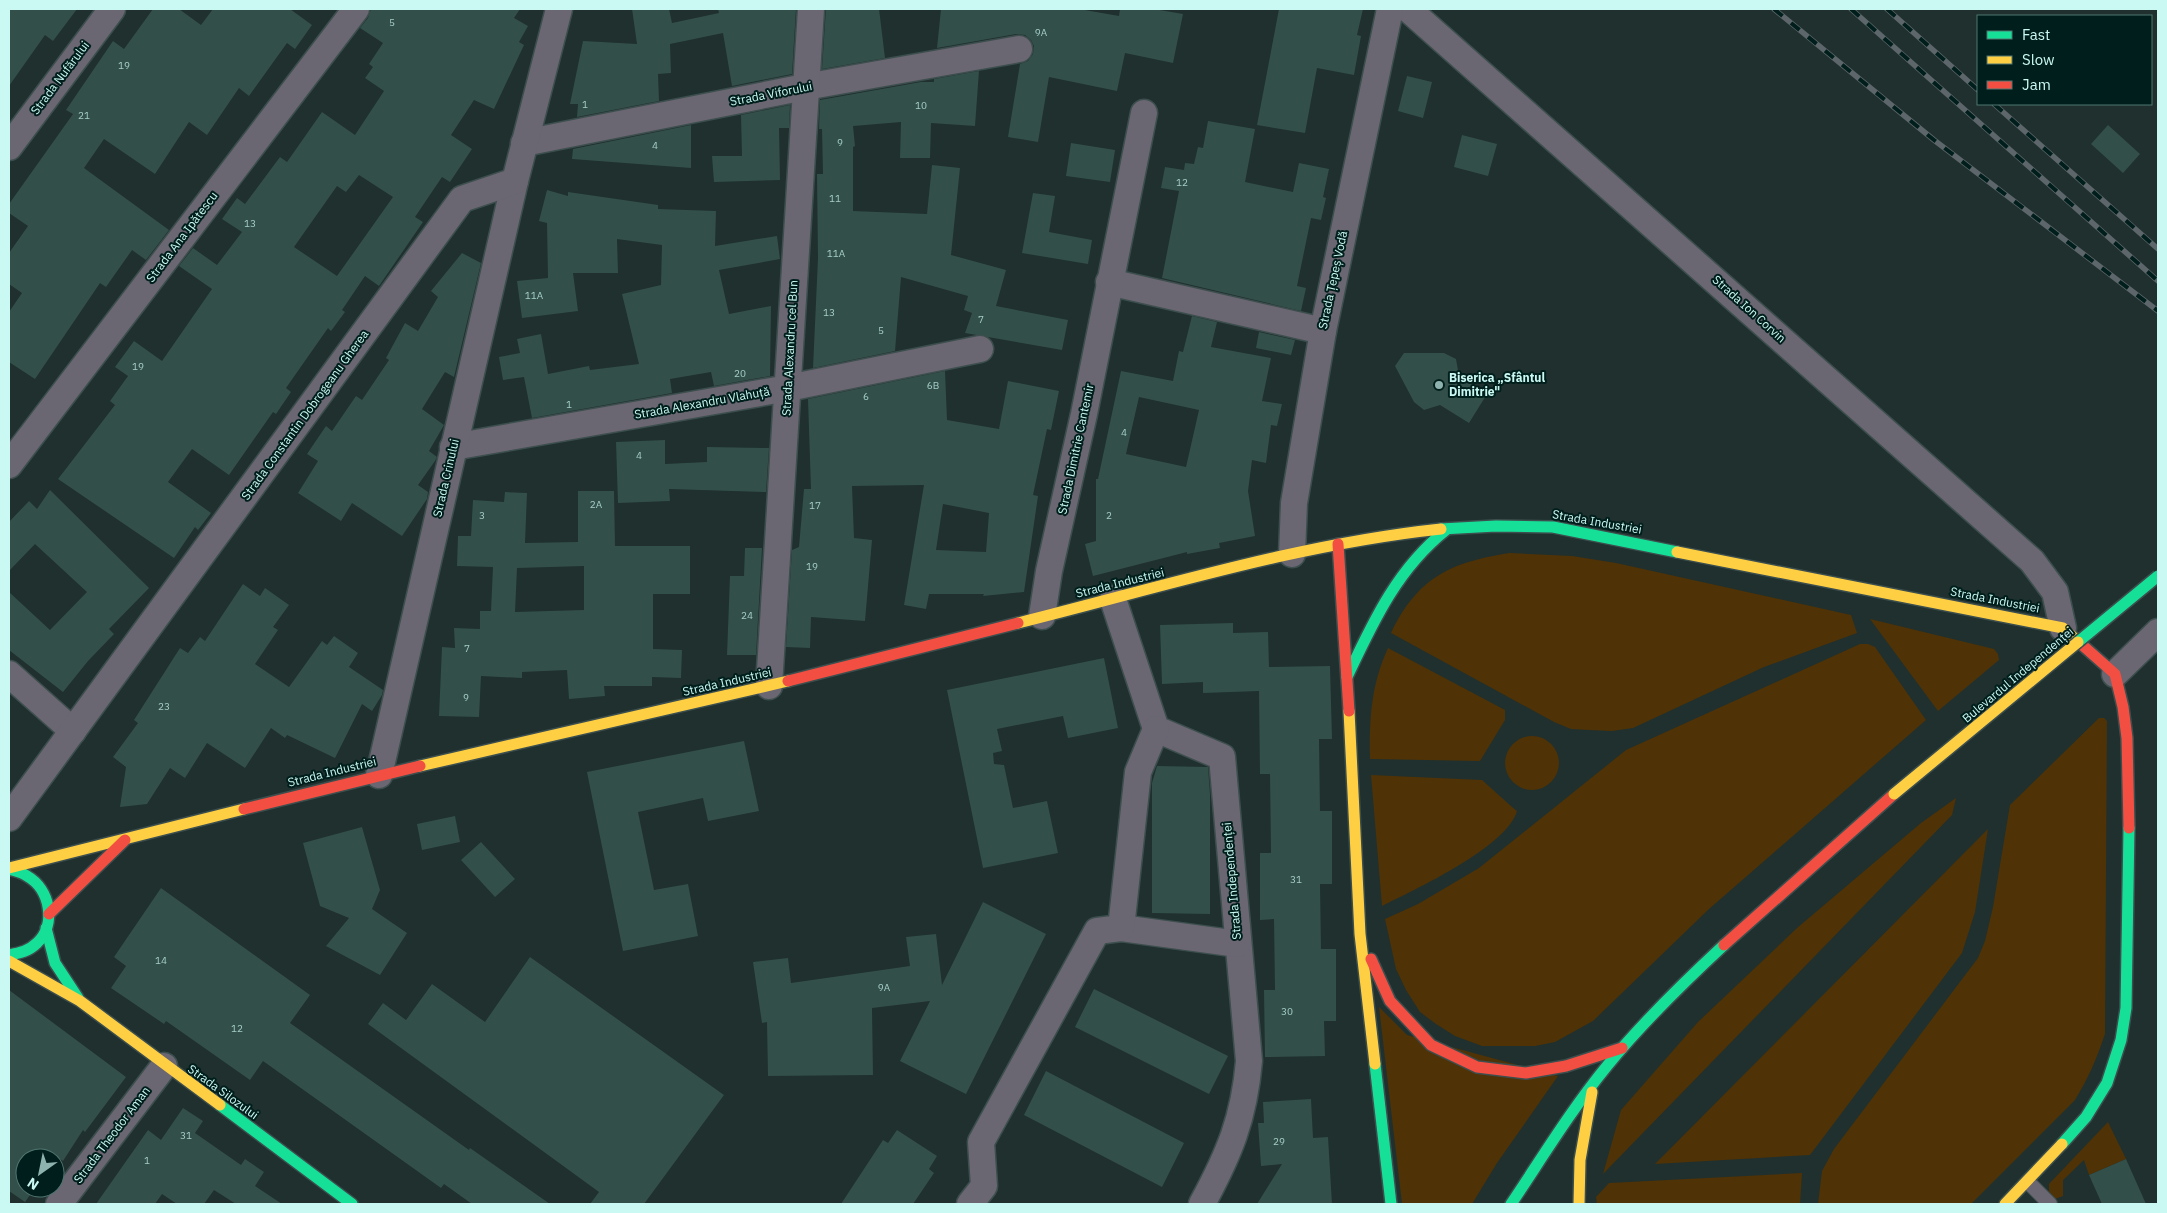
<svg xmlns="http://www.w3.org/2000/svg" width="2167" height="1213" viewBox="0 0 2167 1213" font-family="'IBM Plex Sans',sans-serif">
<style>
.green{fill:#4f3206}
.building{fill:#334f49;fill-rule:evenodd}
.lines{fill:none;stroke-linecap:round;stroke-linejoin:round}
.lane-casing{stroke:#3c4e4d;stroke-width:16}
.street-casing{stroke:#3c4e4d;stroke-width:29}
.fast-casing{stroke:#3c4e4d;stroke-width:14}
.slow-casing{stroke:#3c4e4d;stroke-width:14}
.jam-casing{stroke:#3c4e4d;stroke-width:14}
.lane{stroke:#6a6672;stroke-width:14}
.street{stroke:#6a6672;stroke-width:26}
.fast{stroke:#16e098;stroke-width:11}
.slow{stroke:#ffcf43;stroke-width:11}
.jam{stroke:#f24e42;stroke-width:11}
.rail-casing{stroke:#5d666a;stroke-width:5.5}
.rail{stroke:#001f1c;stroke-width:4;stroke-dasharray:11;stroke-linecap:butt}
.fast-bridge-casing{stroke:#3c4e4d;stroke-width:14;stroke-linecap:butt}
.slow-bridge-casing{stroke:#3c4e4d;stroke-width:14;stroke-linecap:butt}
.fast-bridge{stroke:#16e098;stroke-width:11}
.slow-bridge{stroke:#ffcf43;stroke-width:11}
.poi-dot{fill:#8eb3af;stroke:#001f1c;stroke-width:2}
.labels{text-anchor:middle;stroke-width:4;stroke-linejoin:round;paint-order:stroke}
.number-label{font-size:10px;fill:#a4cec9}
.street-label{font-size:12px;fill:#caf9f4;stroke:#001f1c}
.poi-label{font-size:12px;font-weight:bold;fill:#caf9f4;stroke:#001f1c;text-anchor:start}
</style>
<rect width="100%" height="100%" fill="#1f302f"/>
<!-- green -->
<g class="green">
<path d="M1510,553l62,3 44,7 235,52 6,18 -93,34 -131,61 -21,3 -23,-1 -18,-1 -17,-7 -163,-89c27,-56 60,-71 119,-80z"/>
<path d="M1870,619l124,30 4,5 1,6 -61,51z"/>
<path d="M1860,644h8l7,3 51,73 -217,189 -116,112 -38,21 -20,4h-53l-27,-10 -19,-12 -16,-12 -14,-22 -10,-21 -11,-50 33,-15 61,-36 147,-118z"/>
<path d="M1388,648l117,62v10l-25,41 -110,-2c-1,-40 1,-74 18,-111z"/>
<path d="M2099,718h5l3,3 -2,313c-8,24 -17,45 -30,66l-104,104h-153l4,-33 12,-22 144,-191 7,-17 8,-34 17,-102z"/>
<circle cx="1532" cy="763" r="27"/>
<path d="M1371,775l111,5 30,27 5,4c-10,36 -103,79 -135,95z"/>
<path d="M1956,798l-4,17 -349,359 18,-64 77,-88 99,-94 124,-105z"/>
<path d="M1988,829l-13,83 -13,41 -152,202 -155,9z"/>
<path d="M1379,1007l28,28 151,41 -61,87 -25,41h-70z"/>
<path d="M2108,1122l18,37 -37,16 -5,-15 -21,20v16l-8,3 -6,-7v-8z"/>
<path d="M1802,1173l-2,31h-203l-1,-7 13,-14z"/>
</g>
<!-- building -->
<g class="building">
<path d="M9,9h68l-24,32 -8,-6 -36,51z"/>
<path d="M153,9h26l22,16 12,-16h77l22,16 -17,24 -8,-6 -38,53 -10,-8 -32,47 -18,-13 -34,52 -51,-35 -20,29 85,62 -23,30 -14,-10 -26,37 -6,-4 -65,96 -26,-17v-50l13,-19 -13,-9v-31l19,-27 -19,-13v-9l64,-90 -7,-4 47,-69 11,8z"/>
<path d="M371,9h149l-6,9 14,8 -9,16 5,3 -30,64 -20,-9 -23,35 21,14 -22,33 -8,-5 -27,40 8,5 -44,64 -14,-10 -23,34 3,2 -14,19 -3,-3 -42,60 5,4 -15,22 -3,-2 -44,63 -37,-26 -24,33 43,31 -13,17 -3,-3 -21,31 -116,-79 57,-74 -5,-4 18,-25 -13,-9 19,-26 28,20 50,-72 -33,-23 14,-18 24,17 25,-33 -20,-13 15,-21 8,6 35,-47 7,5 35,-50 33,23 29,-44 -19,-13 8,-11 -4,-3 14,-21 -23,-15 8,-10zM359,175l34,22 -56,79 -43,-29 43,-61 9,6z"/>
<path d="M632,9h37l3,14 47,-10 -1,-4h78l-4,65 -60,12 -9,-53 -53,11 1,29 -13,1 1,27 -82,16 1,-13h-8l13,-63 54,3z"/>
<path d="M826,9h53l6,49 -63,11z"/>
<path d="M941,9h138l40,7 1,-7h34l29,5 -10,49 -48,-10 -8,38 -68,-14 -11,65 -30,-5 12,-73 8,-3 5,-7 1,-8 -3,-6 -6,-5 -9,-1 -79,14z"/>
<path d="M1279,9h84l-6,26 4,1 -7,39 -37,-7 -12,65 -48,-8z"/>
<path d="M979,71l-4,55 -44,-3 -1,35h-30l1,-36 -48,4 2,20 -2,1v64l74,3 5,-49 28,3 -9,87 55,15 -10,36 72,14 -6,30 -97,-17 7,-20 -8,-3 4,-14 -67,-19 -6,74 -82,17 5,-110 -1,-84h6l-1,-45h-3l1,-29 101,-18h13v-3z"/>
<path d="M1407,76l25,6 -9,36 -25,-7z"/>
<path d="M790,105l-1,23h-10l1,52 -66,2 -2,-26h30l-1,-41z"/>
<path d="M1208,121l47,8 -10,53 48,10 6,-29 30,6 -6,28 3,1 -5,22 -10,-2 -14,68 9,2 -5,23 -139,-33 17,-87 -18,-3 4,-21 19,3 1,-7 9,1 4,-17 5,1z"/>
<path d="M691,125v43l-119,-9 1,-10z"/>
<path d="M2108,125l32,29 -17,19 -32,-29z"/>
<path d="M1462,135l35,9 -9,32 -34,-9z"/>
<path d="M1071,143l44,7 -5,32 -44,-6z"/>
<path d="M547,190l21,6v-4l90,13v4l58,2 -1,35 62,-10 3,23 -61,11 10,44 42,-8 -1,70 -56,10 -3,-14 -41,7 2,14 -140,25 -8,-41 -21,3 -4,-23 21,-4 -3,-14 24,-5 7,40 41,-8 1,4 49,-6 -17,-70 39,-9 1,-40 -45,-6 1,34h-45l5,38 -56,7 -5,-37 31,-3 -1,-55 -8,-2z"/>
<path d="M1033,193l22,3 -6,36 43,8 -4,24 -66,-11z"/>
<path d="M462,253l19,10 -27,114 -9,-5 -23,37 22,16 -15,26 8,6 -2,4 -17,24 10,7 -1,7 -25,37 -50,-33 -11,18 -43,-28 20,-32 -11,-7 19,-28 6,5 24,-35 6,4 27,-40 -3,-2 19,-35 13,8 20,-34 -7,-6z"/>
<path d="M1192,316l25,6 -6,25 60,11 -9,43 20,3 -5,22 -6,-1 -5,38 -14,-3 -4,31 7,45 -36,7 1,5 -33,6v-2l-94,24 -8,-32 11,-3v-62h2l23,-108 52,10 6,-30 4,1zM1139,397l60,13 -13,57 -60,-13z"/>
<path d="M1259,332l36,8 -4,15 -35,-7z"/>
<path d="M1404,353h40l12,6 3,17 28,18 -18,29 -29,-18 -16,5 -10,-8 -19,-36z"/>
<path d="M945,371l2,49 52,9 9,-48 51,10 -8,39 -4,-1 -14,66 5,1 -14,96 -41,4 1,-2h-55l-3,15 -22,-4 20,-120 -72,1 2,52 18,2 -7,81 -54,-4 -1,31 -24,-1 6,-97 7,-3 5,-58h7l-3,-90zM943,504l46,9 -3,39 -50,-2z"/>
<path d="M665,440v24l42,-2v-15l62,1 -3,44 -97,-3 1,12 -52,2 -2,-61z"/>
<path d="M50,490l99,98 -40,41 5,5 -26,27 -25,31 -54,-42v-58l41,38 37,-38 -52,-48 -26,27v-49l20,-21 8,8z"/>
<path d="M578,491h36l1,55h75v48h-37v55l29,1 -1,28 -29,-1v9h-48l1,10 -36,3 -2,-29 -45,2v6l-41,-2 -2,41 -40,-1 3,-69 13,1 -1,-20 26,1v-18h11l2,-44 -36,-1 1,-30h13l2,-36 31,2 1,-10 22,1 -2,50 53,-1zM584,566v44l-69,2 2,-44z"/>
<path d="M745,548h17l-6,107h-29l3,-79h14z"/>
<path d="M243,584l17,12 5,-8 24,17 -16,22 5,3 -23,34 34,23 33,-46 5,4 7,-9 24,17 -9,14 34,23 -1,5 -10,16 -10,-7 -27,54 -48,-23 -2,3 -14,-10 -26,40 -38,-25 -22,35 -15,-10 -23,36 -27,3 6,-40 -13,-10 25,-34 -4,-3 46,-72 8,5 12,-16 5,4z"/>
<path d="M1233,623v10l35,-1 1,35 61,-1 2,73h-13l1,72h12v73h-12l1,65h15v72h-12l1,35 -60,1 -1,-67h11l-1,-71 -14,1v-67h11l-1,-79h-10l-1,-83 -56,2v-11l-41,2 -2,-59z"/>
<path d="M1104,658l14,70 -50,10 -5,-22 -66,13 5,22 -9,2 1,11 10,1 9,43 34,-7 11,52 -75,15 -36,-178z"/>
<path d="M744,741l15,70 -51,10 -5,-23 -65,14 16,78 34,-6 10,52 -75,15 -36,-179z"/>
<path d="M1157,766l51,1 2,27v120l-58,-1v-130z"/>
<path d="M455,816l5,26 -38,8 -5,-26z"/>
<path d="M362,827l18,63 -8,19 35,24 -27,42 -54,-29 23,-28 -29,-12 -17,-63z"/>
<path d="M481,842l34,37 -20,18 -34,-37z"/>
<path d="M161,888l149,107 -20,28 179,127 1,-2 80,56h-78l-28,-20 -3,4 -178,-127 -13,19 -84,-59 -2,3 -53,-36 15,-22 -12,-9z"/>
<path d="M983,902l63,32 -80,160 -66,-33 30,-60 -58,7 1,67 -105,1 -1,-54 -5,1 -9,-61 35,-4 3,25 119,-17 -4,-29 30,-3 6,51z"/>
<path d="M530,957l194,138 -80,109h-54l9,-12 -231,-168 15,-21 23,17 26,-36 53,38z"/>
<path d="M1094,989l134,67 -19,38 -134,-67z"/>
<path d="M9,990l117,87 -41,55 -2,-2 -20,31 -6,-4 -2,2 -30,-1v30h10l-10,14 -16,-11z"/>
<path d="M1046,1071l138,72 -22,44 -138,-72z"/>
<path d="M1311,1099l2,39 15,-1 4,67h-75l25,-40 -21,2 -3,-43h6l-1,-21z"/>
<path d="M183,1108l20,13 -8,12 46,32 4,-6 19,13 -9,14 27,18h-46l-22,-14 -10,14h-27l-15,-10 -7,10h-59l52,-74 13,10z"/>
<path d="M897,1130l40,26 -8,13 5,4 -21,31h-72l42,-64 5,3z"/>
<path d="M2126,1159l20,45h-44l-13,-29z"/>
</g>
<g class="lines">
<!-- lane casing -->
<g class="lane-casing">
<path id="lane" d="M2028,1182l22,22"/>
</g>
<!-- street casing -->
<g class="street-casing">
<g id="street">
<path d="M1408,9l624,552 23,31 8,36"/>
<path d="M524,143l281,-56 214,-38"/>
<path d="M9,147l103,-138"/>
<path d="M1109,282l214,49"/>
<path d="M453,447l335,-59 192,-39"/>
<path d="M9,465l347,-456"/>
<path d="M1292,554l2,-51 29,-172 67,-322"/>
<path d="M1113,599l43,130 66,28 27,304c-5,58 -20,93 -47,143"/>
<path d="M1042,616l7,-45 35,-157 60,-301"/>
<path d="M9,674l64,57"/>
<path d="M2115,674l43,-42"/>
<path d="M769,686l42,-677"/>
<path d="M379,775l136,-594"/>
<path d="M9,818l453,-619 53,-18 44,-172"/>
<path d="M1121,928l117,16"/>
<path d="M59,1204l105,-138"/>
<path d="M970,1204l14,-18 -3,-44 116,-211 24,-3 17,-156 18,-43"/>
</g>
</g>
<!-- fast casing -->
<g class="fast-casing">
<g id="fast">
<path d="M1441,529l55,-3 57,1 124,25"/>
<path d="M1347,677c26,-55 50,-108 99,-147"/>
<path d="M9,869c6,2 13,3 18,7 23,13 30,48 10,67 -8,8 -17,10 -28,12"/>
<path d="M46,928l9,35 23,35"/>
<path d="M1375,1064l16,140"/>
<path d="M220,1105l132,99"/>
<path d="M2062,1144l24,-27 21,-34 14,-43 5,-32 3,-180"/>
<path d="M1511,1204c31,-46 60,-94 96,-138 35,-43 76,-83 117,-121"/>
</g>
</g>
<!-- slow casing -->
<g class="slow-casing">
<g id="slow">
<path d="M1677,552l386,76 17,15"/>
<path d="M1018,623c140,-35 280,-79 423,-94"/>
<path d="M1349,711l11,223 15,130"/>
<path d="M420,766l368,-85"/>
<path d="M9,868l235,-59"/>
<path d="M9,961l71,40 140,104"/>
<path d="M1579,1204l1,-44 12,-68"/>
<path d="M2005,1204l57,-60"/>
</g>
</g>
<!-- jam casing -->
<g class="jam-casing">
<g id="jam">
<path d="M1338,544l11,167"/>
<path d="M2080,643l35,31 8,33 4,31 2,90"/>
<path d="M788,681l230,-58"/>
<path d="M244,809l176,-43"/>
<path d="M49,914l76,-74"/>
<path d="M1724,945l170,-151"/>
<path d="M1371,959l19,42 41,44 46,22 49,6 40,-7 56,-18"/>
</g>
</g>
<!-- lane -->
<use href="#lane" class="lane"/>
<!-- street -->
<use href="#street" class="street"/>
<!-- fast -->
<use href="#fast" class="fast"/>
<!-- slow -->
<use href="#slow" class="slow"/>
<!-- jam -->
<use href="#jam" class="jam"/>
<!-- rail casing -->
<g class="rail-casing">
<g id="rail">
<path d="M1774,9l160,131 224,171"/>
<path d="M1851,9l307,272"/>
<path d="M1887,9l91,81"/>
<path d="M1994,104l164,145"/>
</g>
</g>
<!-- rail -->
<use href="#rail" class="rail"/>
<!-- fast-bridge casing -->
<g class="fast-bridge-casing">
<path id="fast-bridge" d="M2078,642l80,-66"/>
</g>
<!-- slow-bridge casing -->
<g class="slow-bridge-casing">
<path id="slow-bridge" d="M1894,794l184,-152"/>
</g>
<!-- fast-bridge -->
<use href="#fast-bridge" class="fast-bridge"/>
<!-- slow-bridge -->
<use href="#slow-bridge" class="slow-bridge"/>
</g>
<!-- markers -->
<circle class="poi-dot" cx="1439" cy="385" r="5"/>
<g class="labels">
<!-- number labels -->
<g class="number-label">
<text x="392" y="26">5</text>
<text x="1041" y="36">9A</text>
<text x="124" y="69">19</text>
<text x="585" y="108">1</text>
<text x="921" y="109">10</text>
<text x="84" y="119">21</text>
<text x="840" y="146">9</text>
<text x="655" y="149">4</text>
<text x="1182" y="186">12</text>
<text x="835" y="202">11</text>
<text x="250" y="227">13</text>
<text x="836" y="257">11A</text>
<text x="534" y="299">11A</text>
<text x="829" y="316">13</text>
<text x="981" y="323">7</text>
<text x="881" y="334">5</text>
<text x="138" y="370">19</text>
<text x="740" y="377">20</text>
<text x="933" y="389">6B</text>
<text x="866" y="400">6</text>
<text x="569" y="408">1</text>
<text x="1124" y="436">4</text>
<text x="639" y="459">4</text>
<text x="596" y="508">2A</text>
<text x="815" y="509">17</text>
<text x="482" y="519">3</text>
<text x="1109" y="519">2</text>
<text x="812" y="570">19</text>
<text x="747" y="619">24</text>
<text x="467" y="652">7</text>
<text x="466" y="701">9</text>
<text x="164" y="710">23</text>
<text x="1296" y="883">31</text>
<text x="161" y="964">14</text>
<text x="884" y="991">9A</text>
<text x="1287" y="1015">30</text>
<text x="237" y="1032">12</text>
<text x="186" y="1139">31</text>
<text x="1279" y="1145">29</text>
<text x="147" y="1164">1</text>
</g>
<!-- street labels -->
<g class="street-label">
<text transform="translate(60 78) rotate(-53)" y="4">Strada Nufărului</text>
<text transform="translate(771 94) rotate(-11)" y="4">Strada Viforului</text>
<text transform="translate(182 237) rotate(-53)" y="4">Strada Ana Ipătescu</text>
<text transform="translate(1333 280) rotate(-78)" y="4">Strada Țepeș Vodă</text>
<text transform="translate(1749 309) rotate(42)" y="4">Strada Ion Corvin</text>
<text transform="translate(790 348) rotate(-87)" y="4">Strada Alexandru cel Bun</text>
<text transform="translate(702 403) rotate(-10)" y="4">Strada Alexandru Vlahuță</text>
<text transform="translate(305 415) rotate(-54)" y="4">Strada Constantin Dobrogeanu Gherea</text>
<text transform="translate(1076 449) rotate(-78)" y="4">Strada Dimitrie Cantemir</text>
<text transform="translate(446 478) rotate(-77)" y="4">Strada Crinului</text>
<text transform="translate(1597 522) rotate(10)" y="4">Strada Industriei</text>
<text transform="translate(1120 583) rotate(-14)" y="4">Strada Industriei</text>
<text transform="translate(1995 600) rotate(11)" y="4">Strada Industriei</text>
<text transform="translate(2018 675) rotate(-40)" y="4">Bulevardul Independenței</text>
<text transform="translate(727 682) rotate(-13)" y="4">Strada Industriei</text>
<text transform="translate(332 772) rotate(-14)" y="4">Strada Industriei</text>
<text transform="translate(1232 881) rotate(-95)" y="4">Strada Independenței</text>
<text transform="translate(223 1092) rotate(36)" y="4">Strada Silozului</text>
<text transform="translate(112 1135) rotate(-53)" y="4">Strada Theodor Aman</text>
</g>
<!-- poi labels -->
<g class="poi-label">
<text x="1449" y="382">Biserica „Sfântul<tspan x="1449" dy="14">Dimitrie"</tspan></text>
</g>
</g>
<!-- border -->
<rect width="2167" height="1213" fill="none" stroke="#caf9f4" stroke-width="20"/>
<!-- legend -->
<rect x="1977" y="15" width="175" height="90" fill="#001f1c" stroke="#517672"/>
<rect x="1987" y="31" width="25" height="8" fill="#16e098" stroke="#517672"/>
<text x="2022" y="40" font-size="15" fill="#caf9f4">Fast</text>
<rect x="1987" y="56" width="25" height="8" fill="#ffcf43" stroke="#517672"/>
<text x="2022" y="65" font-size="15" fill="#caf9f4">Slow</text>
<rect x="1987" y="81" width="25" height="8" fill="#f24e42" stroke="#517672"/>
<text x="2022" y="90" font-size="15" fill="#caf9f4">Jam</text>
<!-- north arrow -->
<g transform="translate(40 1173) rotate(213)"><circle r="24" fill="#001f1c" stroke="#517672"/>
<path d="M0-4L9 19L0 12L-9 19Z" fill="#8eb3af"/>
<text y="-8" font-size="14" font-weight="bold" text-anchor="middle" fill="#caf9f4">N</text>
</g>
</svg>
